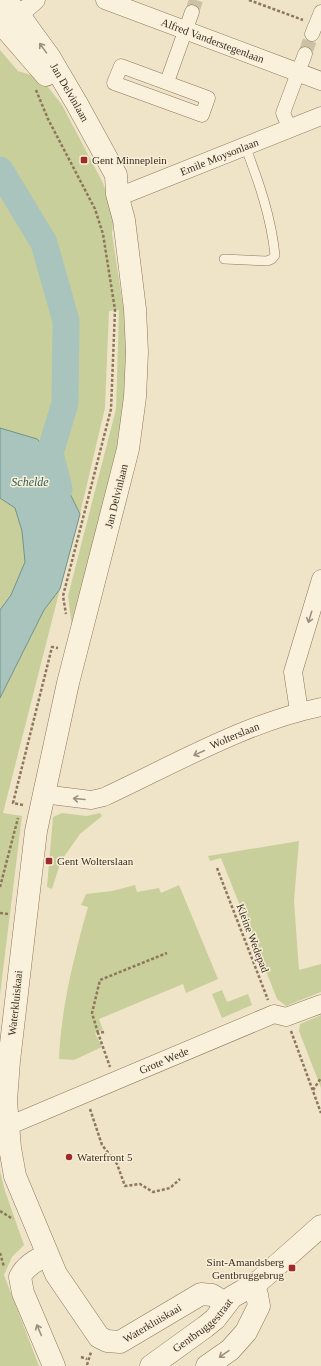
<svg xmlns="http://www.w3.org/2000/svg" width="321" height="1366" viewBox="0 0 321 1366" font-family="'Times New Roman',serif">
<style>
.green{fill:#c9cf9b}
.water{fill:#a9c4bc;stroke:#6f938a}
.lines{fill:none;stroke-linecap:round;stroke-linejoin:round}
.river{stroke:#a9c4bc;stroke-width:27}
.pedestrian-tunnel{stroke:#ccc0a6;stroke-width:14;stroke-dasharray:14 7;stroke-linecap:butt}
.service-casing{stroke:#8d765c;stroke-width:10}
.pedestrian-casing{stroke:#8d765c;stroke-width:15}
.minor-casing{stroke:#8d765c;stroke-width:19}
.tertiary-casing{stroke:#8d765c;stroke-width:23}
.path{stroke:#8d765c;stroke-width:2.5;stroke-dasharray:3 2;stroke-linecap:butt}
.service{stroke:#faf1dc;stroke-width:9}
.pedestrian{stroke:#faf1dc;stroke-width:14}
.minor{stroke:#faf1dc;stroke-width:18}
.tertiary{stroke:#faf1dc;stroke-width:22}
.oneway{stroke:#9c907e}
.poi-dot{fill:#9e2a2b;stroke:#f7eed8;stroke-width:1.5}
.labels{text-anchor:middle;stroke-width:3;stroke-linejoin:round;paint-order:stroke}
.street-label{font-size:11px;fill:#3d2e20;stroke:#f7eed8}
.poi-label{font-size:11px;fill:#3d2e20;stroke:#f7eed8;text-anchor:start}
.water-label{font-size:12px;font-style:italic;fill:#2f5d5a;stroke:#f7eed8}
</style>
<rect width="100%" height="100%" fill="#f0e4c8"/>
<!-- green -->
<g class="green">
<path d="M0,50l18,21 23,7 21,27 41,78 11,32 -2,19 11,72 5,7 2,40 -10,94 -47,189 -5,-40 48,-187 3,-99 -10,1 -4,97 -25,106 -30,-61 -50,-24z"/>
<path d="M0,498l15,10 7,23 3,31 -14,33 -11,15z"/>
<path d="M60,589l-57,224 19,3 -22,179v-297l44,-88z"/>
<path d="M62,813l24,3 14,-3 2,3 -22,18 -19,27 -9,28 -5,-2 6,-70z"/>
<path d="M299,841l-5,60 5,69 22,-6v28l-35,14 -9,-7 -56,-141 -11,3 -2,-5z"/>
<path d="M135,885l2,7 22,-4 2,5 18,-8 39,94 -32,14 -3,-9 -84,35 4,11 -8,3 7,14 -28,13 -15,-1c2,-51 15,-103 29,-152l-7,-2 5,-11 26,-3z"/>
<path d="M222,990l5,12 21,-8 4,11 -30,13 -10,-24z"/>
<path d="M321,1015v73l-22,-57 1,-7z"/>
<path d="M0,1171l5,20 19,54 -12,12 -8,18 35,91h-39z"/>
</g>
<!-- water -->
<path class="water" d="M0,428l37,11 13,14 30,61 -20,75 -16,21 -44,88v-88l11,-15 14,-33 -3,-31 -7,-23 -15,-10z"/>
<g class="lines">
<!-- river -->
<path class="river" d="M0,170l44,73 22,78 -1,82 -15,50 9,36"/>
<!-- pedestrian-tunnel -->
<g class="pedestrian-tunnel">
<path d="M192,12l4,-12"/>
<path d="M305,54l7,-20"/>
</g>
<!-- service casing -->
<g class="service-casing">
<path id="service" d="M224,259l43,2 5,-2 3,-4c-4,-38 -16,-73 -30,-109"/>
</g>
<!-- pedestrian casing -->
<g class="pedestrian-casing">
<g id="pedestrian">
<path d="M312,34l9,-22"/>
<path d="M121,66l87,32 -6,17 -88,-32z"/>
<path d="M167,82l25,-70"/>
<path d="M290,129l-7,-16 22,-59"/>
</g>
</g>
<!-- minor casing -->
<g class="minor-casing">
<g id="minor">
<path id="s1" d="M105,0l216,81"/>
<path d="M27,8l9,-8"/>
<path id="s2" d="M118,197l203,-81"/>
<path d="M299,711l-6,-39 28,-93"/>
<path id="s3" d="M43,794l48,6 13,-3c69,-32 143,-75 217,-90"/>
<path id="s4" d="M8,1126l266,-112 12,3 35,-13"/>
</g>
</g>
<!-- tertiary casing -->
<g class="tertiary-casing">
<g id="tertiary">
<path id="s5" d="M5,0l16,18 29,40 27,46 39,71 1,19 7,26 11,89 2,43 -2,45 -7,52 -60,234 -32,148 -27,230 -3,40 4,47 5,28 41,98 43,63 8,4 13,1 81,-48 11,1 13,8"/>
<path d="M0,22l46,53"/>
<path d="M47,1255c-11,5 -22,11 -27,22l3,16 31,73"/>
<path id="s6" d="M151,1366l54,-39 10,-8 17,-22 26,-15 63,-56"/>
<path d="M207,1366l23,-16 16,-18 13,-26 -2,-11 -4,-10"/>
</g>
</g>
<!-- path -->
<g class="path">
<path d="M249,0l54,20"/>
<path d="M36,90l12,29 47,90 8,25 12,76 -4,99 -48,187 3,18"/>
<path d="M23,805l-10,-2 39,-156 6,1"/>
<path d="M217,868l51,132"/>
<path d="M0,887l18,-69"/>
<path d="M0,913l8,1"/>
<path d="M291,1031l30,82"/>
<path d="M104,1032l-6,1 12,34"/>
<path d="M98,1033l-6,-20 8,-33 67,-27"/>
<path d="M313,1090l8,-12"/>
<path d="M90,1109l12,36 15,19 8,22 15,-2 13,8 17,-4 10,-9"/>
<path d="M0,1211l13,8"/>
<path d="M0,1253l4,14"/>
<path d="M81,1357l6,2"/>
<path d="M87,1365l4,-13"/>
</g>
<!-- service -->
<use href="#service" class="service"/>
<!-- pedestrian -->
<use href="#pedestrian" class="pedestrian"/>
<!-- minor -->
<use href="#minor" class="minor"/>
<!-- tertiary -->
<use href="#tertiary" class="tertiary"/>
</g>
<!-- one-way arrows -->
<defs><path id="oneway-shaft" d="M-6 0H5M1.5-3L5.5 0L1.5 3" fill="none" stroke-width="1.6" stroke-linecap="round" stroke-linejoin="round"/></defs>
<g class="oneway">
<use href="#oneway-shaft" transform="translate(43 48) rotate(-126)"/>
<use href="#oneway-shaft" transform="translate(310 617) rotate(107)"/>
<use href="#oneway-shaft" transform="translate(199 753) rotate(155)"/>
<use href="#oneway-shaft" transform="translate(79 799) rotate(-175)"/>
<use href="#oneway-shaft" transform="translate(39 1330) rotate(-113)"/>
<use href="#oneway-shaft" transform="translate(224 1354) rotate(145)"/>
</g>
<!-- markers -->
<g class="poi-dot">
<rect x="80" y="156" width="8" height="8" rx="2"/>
<rect x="45" y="857" width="8" height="8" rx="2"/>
<circle cx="69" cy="1157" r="4"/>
<rect x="288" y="1264" width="8" height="8" rx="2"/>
</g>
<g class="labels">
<!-- street labels -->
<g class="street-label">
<text dy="4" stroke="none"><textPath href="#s1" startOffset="115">Alfred Vanderstegenlaan</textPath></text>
<text dy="4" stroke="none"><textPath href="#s5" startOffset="113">Jan Delvinlaan</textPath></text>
<text dy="4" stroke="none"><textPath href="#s2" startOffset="109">Emile Moysonlaan</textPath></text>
<text transform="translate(116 496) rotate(-76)" y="4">Jan Delvinlaan</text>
<text dy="4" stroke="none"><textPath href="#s3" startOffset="206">Wolterslaan</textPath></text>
<text transform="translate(253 938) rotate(69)" y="4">Kleine Wedepad</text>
<text transform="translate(15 1003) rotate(-84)" y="4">Waterkluiskaai</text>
<text dy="4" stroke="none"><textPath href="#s4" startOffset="169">Grote Wede</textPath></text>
<text dy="4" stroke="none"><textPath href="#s5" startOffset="1466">Waterkluiskaai</textPath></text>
<text dy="4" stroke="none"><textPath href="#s6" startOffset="66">Gentbruggestraat</textPath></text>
</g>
<!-- poi labels -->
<g class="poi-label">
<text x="92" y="164">Gent Minneplein</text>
<text x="57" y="865">Gent Wolterslaan</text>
<text x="77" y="1161">Waterfront 5</text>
<text x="284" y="1266" text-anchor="end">Sint-Amandsberg<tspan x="284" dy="13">Gentbruggebrug</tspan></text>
</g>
<!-- water labels -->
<g class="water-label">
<text x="30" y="486">Schelde</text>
</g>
</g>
</svg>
